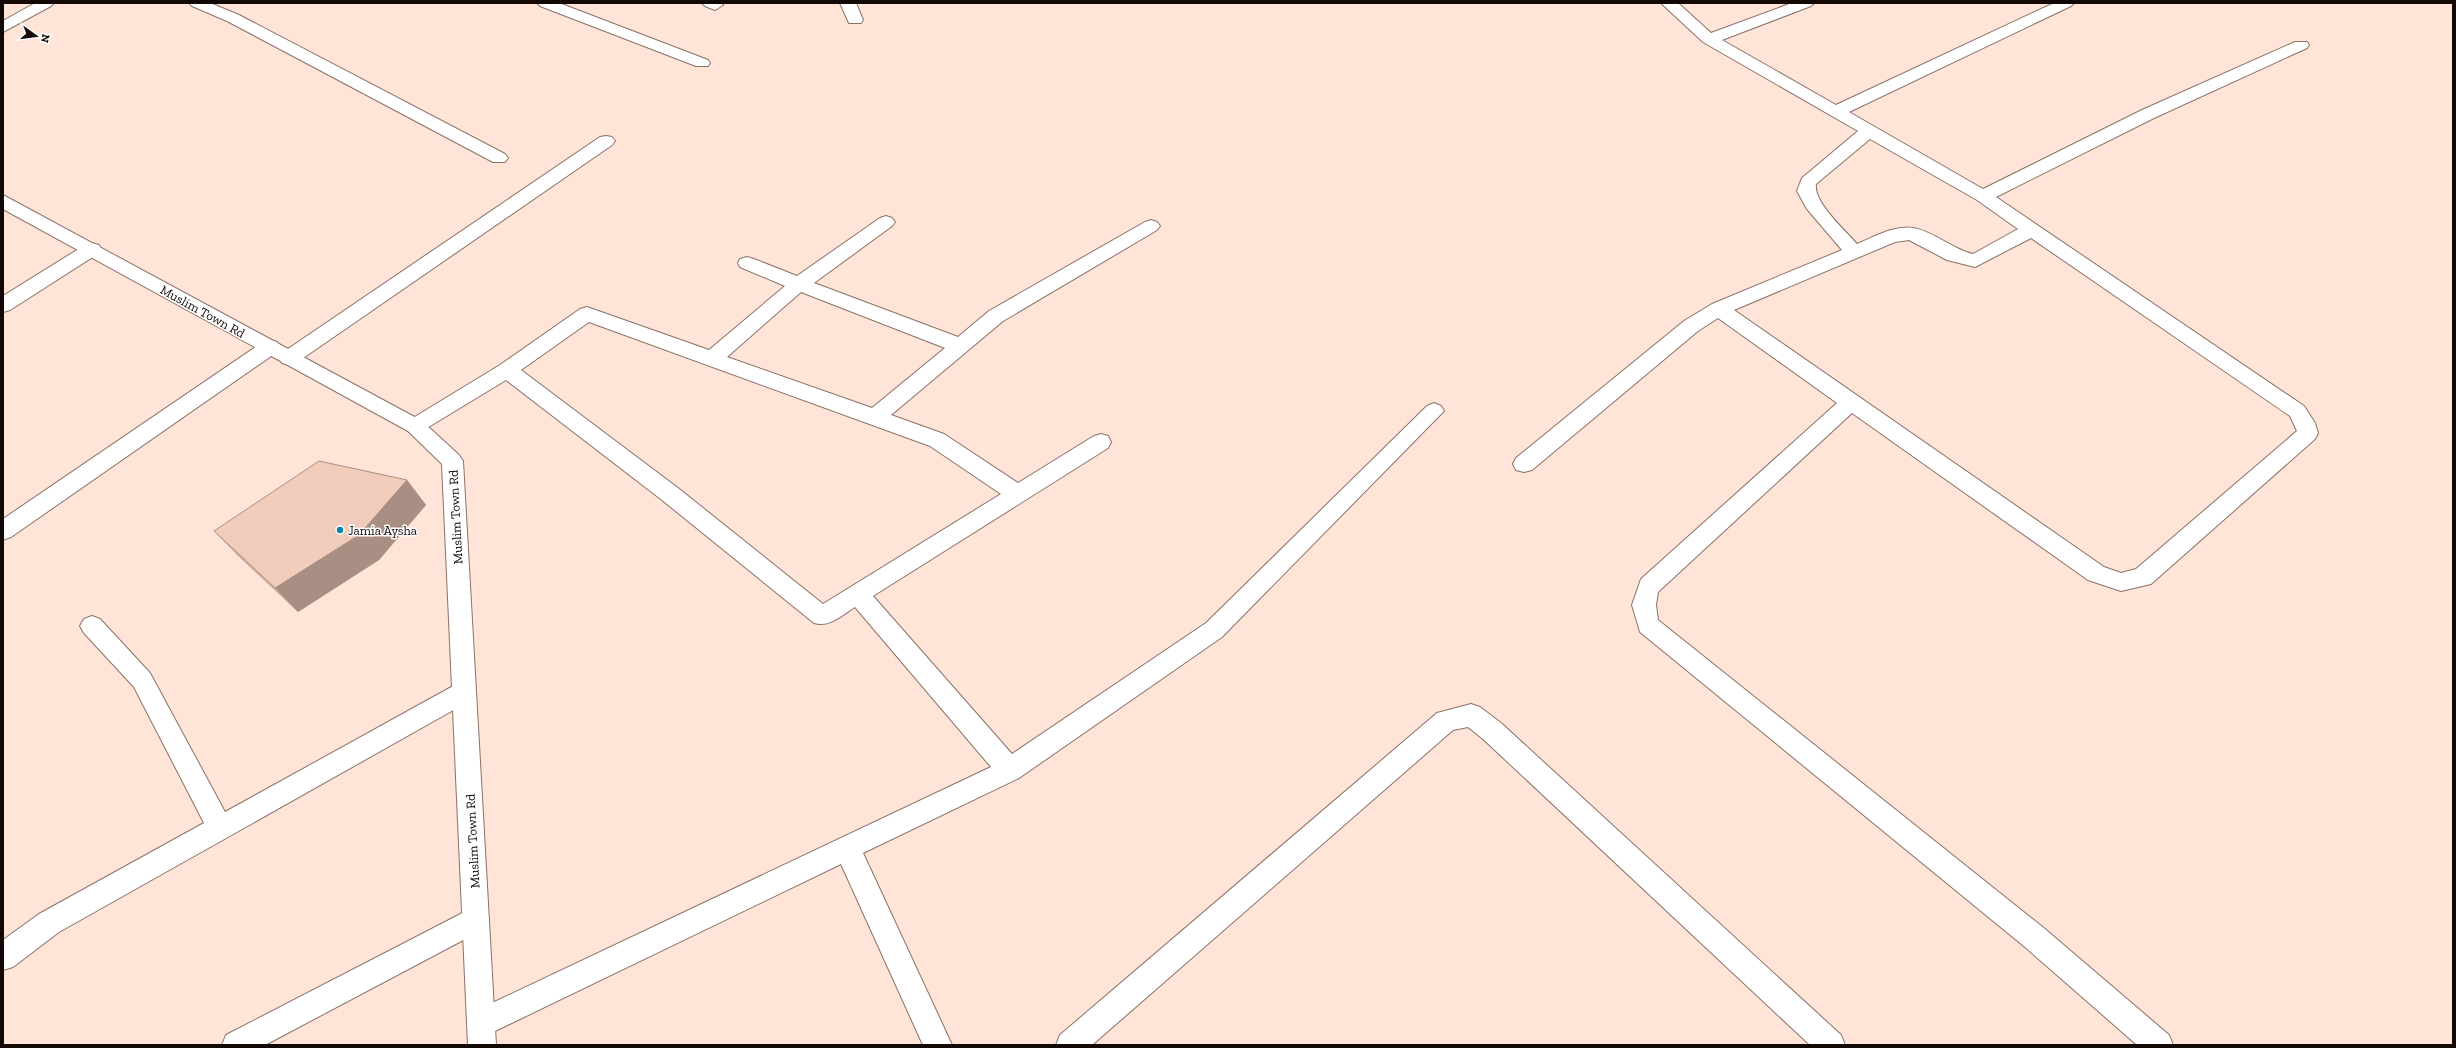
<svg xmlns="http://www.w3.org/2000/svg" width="2456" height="1048" viewBox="0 0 2456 1048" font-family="'Zilla Slab',serif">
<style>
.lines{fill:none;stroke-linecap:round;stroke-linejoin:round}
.minor-casing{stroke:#897267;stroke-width:2}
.tertiary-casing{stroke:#897267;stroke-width:2}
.minor{fill:#fff;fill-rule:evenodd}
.tertiary{fill:#fff;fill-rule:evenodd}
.wall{fill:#d0afa1}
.shaded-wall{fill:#a98f83}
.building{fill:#f2ccbb;stroke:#a98f83}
.poi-dot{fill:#0984a9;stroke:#fff;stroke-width:1.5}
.labels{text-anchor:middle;stroke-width:3;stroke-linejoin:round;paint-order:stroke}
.street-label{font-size:13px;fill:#120906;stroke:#fff}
.poi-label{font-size:13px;fill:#120906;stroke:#fff;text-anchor:start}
</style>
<rect width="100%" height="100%" fill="#ffe4d7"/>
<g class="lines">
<!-- minor casing -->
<g class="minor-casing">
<g id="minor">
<path d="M189,3h21l29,12 266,139 3,4 -3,4h-12l-266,-141 -35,-15z"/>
<path d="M537,3h22l149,57 2,3 -2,3h-12l-156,-60z"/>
<path d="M702,3h19l2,2 -8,5 -10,-4z"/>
<path d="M840,3h16l7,17 -2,3h-12z"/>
<path d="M1661,3h17l33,30 81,-30h22l-3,3 -89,34 114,65 218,-102h20l-3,3 -222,106 134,77 159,-79 153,-68h12l2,3 -2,3 -153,70 -158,79 308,209 11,17 3,10 -3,6 -164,145 -30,7 -33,-11 -236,-167 -194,179 -2,13 2,15 387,309 124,106 4,10h-36l-112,-98 -385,-315 -8,-27 9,-26 196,-176 -119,-85 -20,13 -166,139 -8,2 -8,-2 -3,-6 3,-6 168,-137 28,-17 130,-54 -35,-41 -10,-18 5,-13 56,-47 -155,-89zM1870,139l107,61 41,29 -45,25c-21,-5 -40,-23 -60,-26 -19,-3 -39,9 -56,16 -12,-14 -44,-42 -41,-60zM2031,238l259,178 7,15 -161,138 -15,4 -17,-6 -370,-257 161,-68 14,-2 38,20 28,7z"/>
<path d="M606,136l6,1 3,4 -3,4 -316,218 -7,2 -7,-2 -3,-5 3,-5 318,-216z"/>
<path d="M886,216l6,2 3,4 -3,4 -78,57 144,54 31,-26 156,-89 6,-2 6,2 3,4 -3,4 -154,91 -112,94 53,19 74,49 76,-47 7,-2 7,2 3,6 -3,6 -235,148 139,158 194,-131 221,-217 7,-3 7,3 3,5 -222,226 -203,141 -156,75 89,192h-29l-82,-181 -350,169 -10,4 -10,-4 -4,-10 4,-10 520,-246 -136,-160c-13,8 -26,21 -41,16l-152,-123 -156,-120 -84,51 -7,3 -7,-3 -3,-5 3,-5 92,-56 80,-56 7,-2 122,43 76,-64 -45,-19 -2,-4 2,-4 7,-2 7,2 43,17 83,-58zM801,292l144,56 -73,60 -145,-51zM589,322l341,124 71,48 -178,110 -145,-116 -157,-118z"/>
<path d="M92,243l7,2 2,4 -2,4 -89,57 -7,2v-16l82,-51z"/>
<path d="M270,340l7,2 3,5 -3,5 -266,185 -8,3v-21l260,-177z"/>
<path d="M92,616l8,3 50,54 75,139 230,-127 9,-3 9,3 3,7 -3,7 -414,233 -46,35 -10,3v-30l36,-26 165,-91 -70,-136 -50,-54 -4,-7 4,-7z"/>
<path d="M1471,704l9,3 21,16 340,312 4,10h-35l-327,-306 -15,-12 -15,3 -361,315h-36l4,-10 377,-322z"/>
<path d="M476,906l10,4 3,9 -3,9 -221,117h-43l4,-10z"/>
</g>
</g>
<!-- tertiary casing -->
<g class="tertiary-casing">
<g id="tertiary">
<path d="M35,3h19l-3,3 -48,26v-11z"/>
<path d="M3,195l419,226 37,34 4,6 33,584h-28l-26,-581 -34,-33 -405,-222z"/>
</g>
</g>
<!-- minor -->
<use href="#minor" class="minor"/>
<!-- tertiary -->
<use href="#tertiary" class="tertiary"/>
</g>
<!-- wall -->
<path class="wall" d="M407,480l19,25 -47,55 -81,52 -60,-56 -24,-25z"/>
<!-- shaded-wall -->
<path class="shaded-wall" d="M407,480l19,25 -47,55 -81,52 -23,-24z"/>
<!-- building -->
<path class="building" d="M319,461l88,19 -48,55 -84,53 -61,-57z"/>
<!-- markers -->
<circle class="poi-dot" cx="340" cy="530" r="4"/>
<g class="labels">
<!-- street labels -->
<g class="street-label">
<text transform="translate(203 311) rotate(29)" y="5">Muslim Town Rd</text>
<text transform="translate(455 517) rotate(-93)" y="5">Muslim Town Rd</text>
<text transform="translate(472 841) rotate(-93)" y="5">Muslim Town Rd</text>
</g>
<!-- poi labels -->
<g class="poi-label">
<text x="348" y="535">Jamia Aysha</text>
</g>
</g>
<!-- border -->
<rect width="2456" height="1048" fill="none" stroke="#120906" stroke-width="8"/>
<!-- north arrow -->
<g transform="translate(36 36) rotate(104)" stroke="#ffffff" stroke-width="3" paint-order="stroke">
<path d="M0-3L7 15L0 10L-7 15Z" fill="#120906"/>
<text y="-6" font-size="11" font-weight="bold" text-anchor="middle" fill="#120906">N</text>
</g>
</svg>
